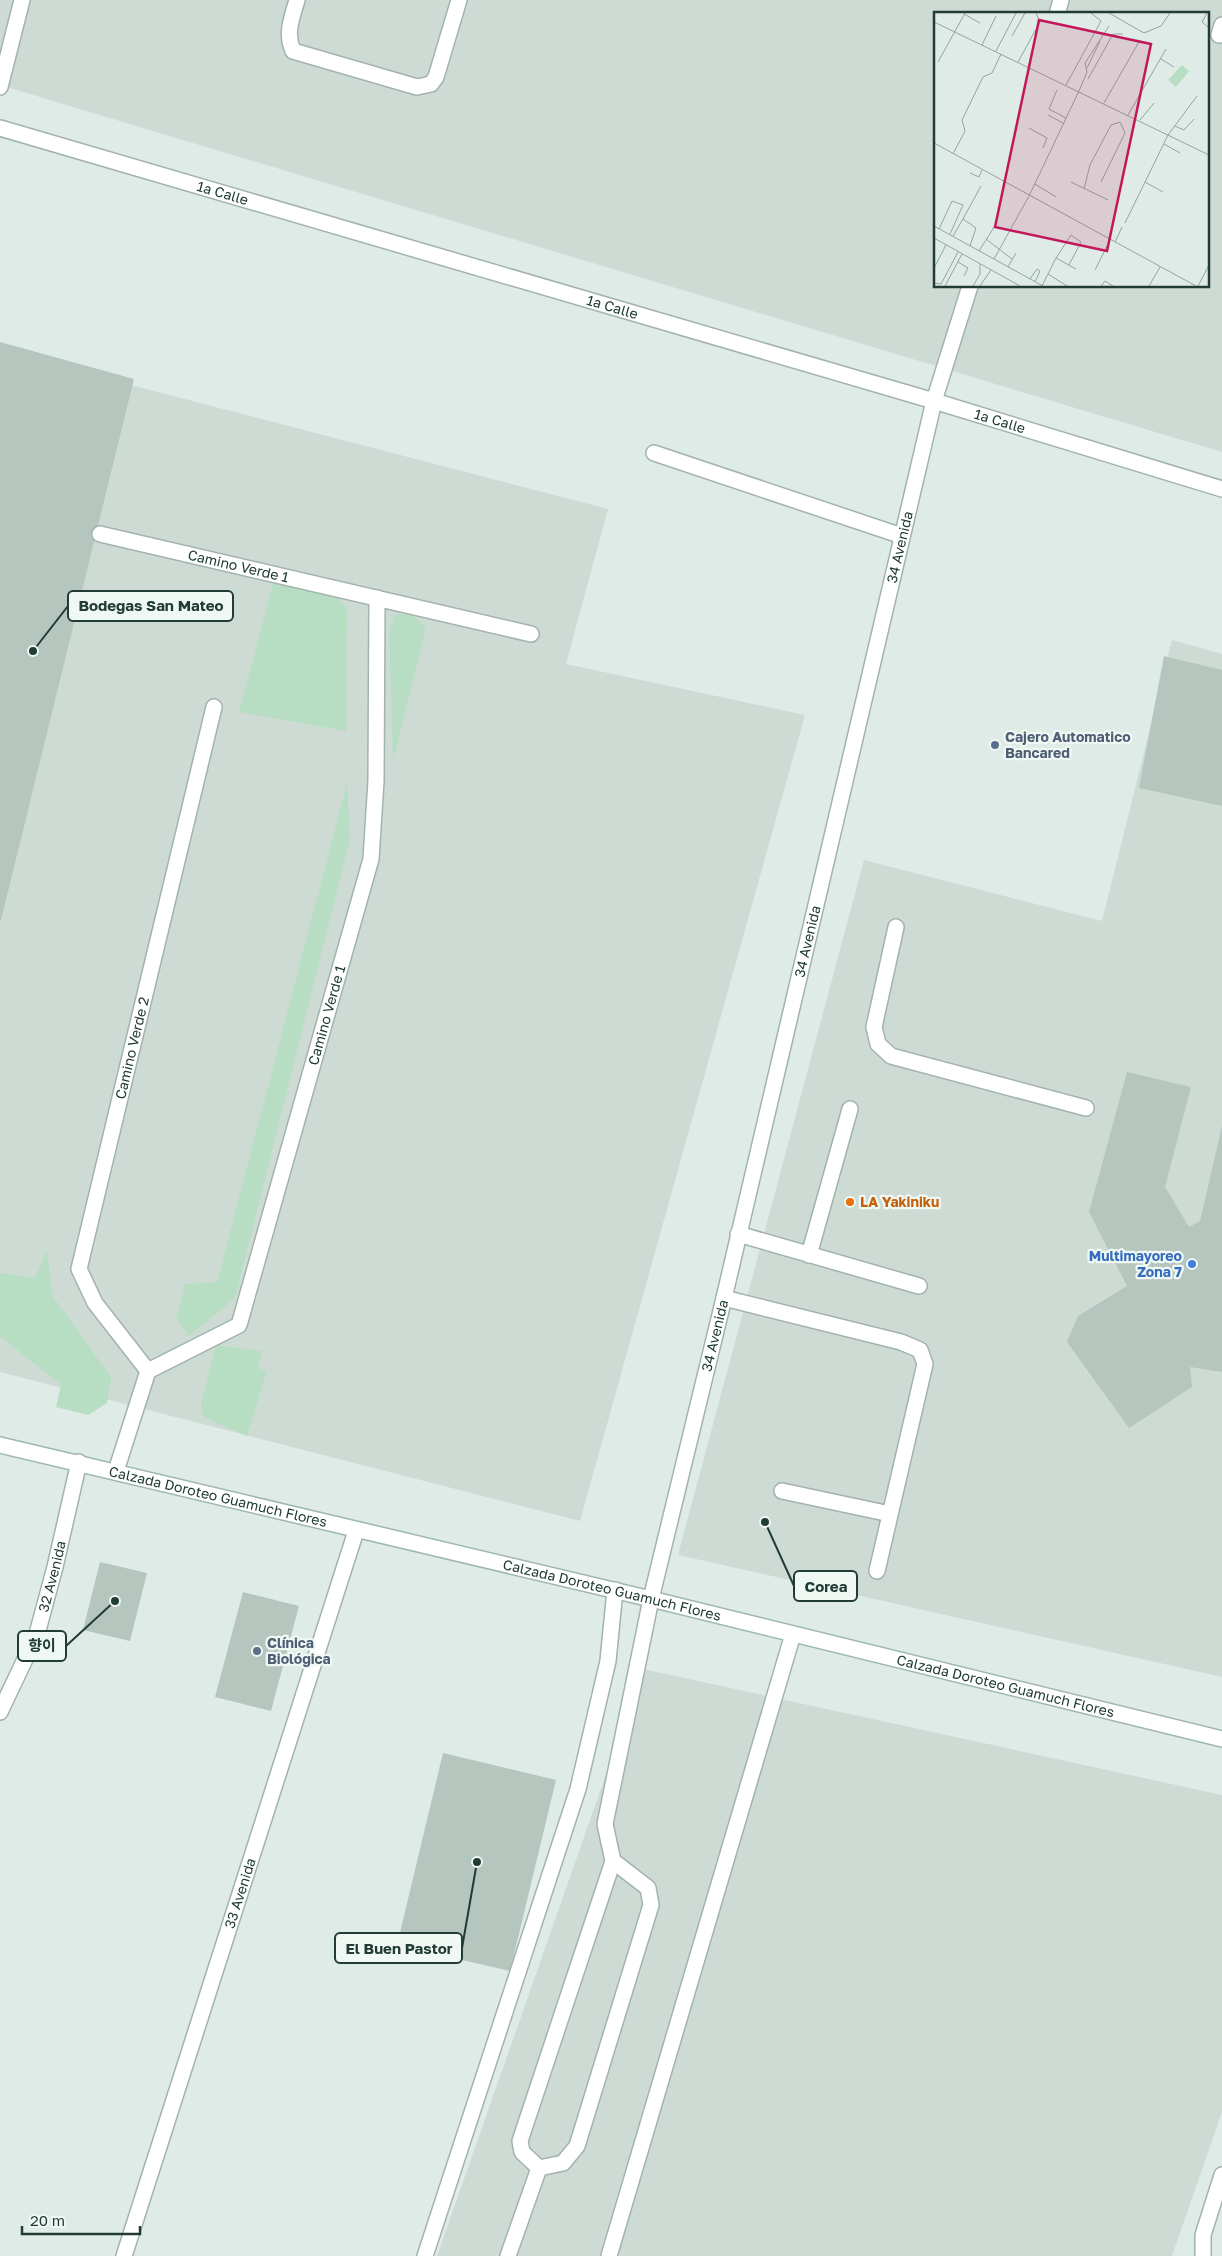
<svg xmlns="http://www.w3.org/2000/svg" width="1222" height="2256" viewBox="0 0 1222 2256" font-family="'Golos Text','Noto Sans KR',sans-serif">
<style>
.built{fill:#cedbd5;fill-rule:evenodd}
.green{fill:#b7dec2}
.building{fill:#b5c6bf}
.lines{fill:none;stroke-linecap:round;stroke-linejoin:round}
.lane-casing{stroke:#a2b3ad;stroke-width:18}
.street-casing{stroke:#a2b3ad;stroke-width:18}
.secondary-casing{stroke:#9eb8af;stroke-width:18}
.lane{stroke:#fff;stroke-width:15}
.street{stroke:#fff;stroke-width:15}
.secondary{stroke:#fff;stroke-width:15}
.service-dot{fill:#5c6f8a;stroke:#f0f8f4;stroke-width:2}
.food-dot{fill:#e8710a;stroke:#f0f8f4;stroke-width:2}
.shop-dot{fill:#3f7fe0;stroke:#f0f8f4;stroke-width:2}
.labels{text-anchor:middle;stroke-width:4.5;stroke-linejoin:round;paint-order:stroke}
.street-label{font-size:14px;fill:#203c35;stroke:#f0f8f4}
.service-label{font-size:14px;font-weight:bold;fill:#4e5e75;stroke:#f0f8f4;text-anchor:start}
.food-label{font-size:14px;font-weight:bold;fill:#c56008;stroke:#f0f8f4;text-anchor:start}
.shop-label{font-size:14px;font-weight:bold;fill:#366cbe;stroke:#f0f8f4;text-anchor:end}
.inset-road{fill:none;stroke:#93a59f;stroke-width:1}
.view{fill:#c2185b;fill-opacity:0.15;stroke:#c2185b;stroke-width:2.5}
.inset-edge{fill:none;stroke:#203c35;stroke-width:2.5}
.leader{fill:none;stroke:#203c35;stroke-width:2}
.callout-dot{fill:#203c35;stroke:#f0f8f4;stroke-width:2}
.callout{fill:#f0f8f4;stroke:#203c35;stroke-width:2}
.callout-label{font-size:15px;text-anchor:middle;font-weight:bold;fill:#203c35}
</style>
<rect width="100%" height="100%" fill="#dfebe6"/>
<!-- built -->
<g class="built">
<path d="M0,0h1222v452l-1222,-367zM936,14h272v272h-272z"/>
<path d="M0,351l608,158 -42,155 239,51 -225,806 -580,-149z"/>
<path d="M1172,640l50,14v1023l-544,-122 186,-695 238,61z"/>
<path d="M643,1669l579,126v317l-50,144h-735z"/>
</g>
<!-- green -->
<g class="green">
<path d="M273,583l61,11 13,15 -1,122 -107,-19z"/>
<path d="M410,613l16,15 -33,133 -4,-130 5,-16z"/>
<path d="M347,783l3,56 -115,459 -46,38 -13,-17 9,-35 32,-2z"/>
<path d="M47,1250l5,45 59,82 -4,26 -19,12 -32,-8 5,-22 -61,-49v-63l35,5z"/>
<path d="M216,1345l46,6 -4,17 9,3 -20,65 -44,-19 -2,-14z"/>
</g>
<!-- building -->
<g class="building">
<path d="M0,342l134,37 -133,541h-1z"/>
<path d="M1164,656l58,14v136l-83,-18z"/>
<path d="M1127,1072l64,15 -26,100 24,40 11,-6 22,-95v246l-32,-5 2,20 -63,41 -62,-86 11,-26 49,-30 -38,-74z"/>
<path d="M100,1562l47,11 -17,68 -47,-11z"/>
<path d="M243,1592l56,14 -28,105 -56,-14z"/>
<path d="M443,1753l113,27 -46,191 -113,-26z"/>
</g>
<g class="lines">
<!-- lane casing -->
<g class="lane-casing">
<g id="lane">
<path d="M297,0c-5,18 -12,33 -4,51l124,36 14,-3 5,-7 23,-77"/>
<path d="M1219,35l3,-10"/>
<path d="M0,87l22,-87"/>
<path d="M654,453l248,83"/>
<path d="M896,927l-22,100 4,17 13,12 195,52"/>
<path d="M738,1234l181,52"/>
<path d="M809,1255l41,-146"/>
<path d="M724,1298l177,44 19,8 5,14 -48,207"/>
<path d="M782,1491l108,23"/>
<path d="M539,2168l-17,-16 -2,-11 93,-280"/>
<path d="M425,2256l153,-467 30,-128 7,-71"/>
<path d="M508,2256l31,-88 24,-5 14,-17 74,-241 -3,-17 -35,-27 -8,-37 46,-225"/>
<path d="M609,2256l184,-622"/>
<path d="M1203,2256v-21l19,-60"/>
</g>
</g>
<!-- street casing -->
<g class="street-casing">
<g id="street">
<path d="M1057,14l4,-14"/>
<path id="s1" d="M0,128l934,273 288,88"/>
<path id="s2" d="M100,534l431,100"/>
<path id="s3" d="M148,1371l91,-46 132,-466 5,-78 1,-183"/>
<path id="s4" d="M148,1371l-53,-68 -16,-34 135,-562"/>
<path d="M116,1471l32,-100"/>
<path id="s5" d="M651,1599l73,-301 210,-897 36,-115"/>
<path id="s6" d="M0,1712l37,-78 18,-67 24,-105"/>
<path id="s7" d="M124,2256l232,-725"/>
</g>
</g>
<!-- secondary casing -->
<g class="secondary-casing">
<g id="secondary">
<path id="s8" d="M0,1445l651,154 571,140"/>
</g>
</g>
<!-- lane -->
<use href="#lane" class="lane"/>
<!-- street -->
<use href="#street" class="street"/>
<!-- secondary -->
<use href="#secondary" class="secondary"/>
</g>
<!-- markers -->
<g class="service-dot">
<circle cx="995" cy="745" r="5"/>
<circle cx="257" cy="1651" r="5"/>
</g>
<circle class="food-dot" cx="850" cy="1202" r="5"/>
<circle class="shop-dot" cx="1192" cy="1264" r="5"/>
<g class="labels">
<!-- street labels -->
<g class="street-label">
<text dy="5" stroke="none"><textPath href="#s1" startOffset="232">1a Calle</textPath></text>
<text dy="5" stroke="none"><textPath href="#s1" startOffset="638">1a Calle</textPath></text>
<text dy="5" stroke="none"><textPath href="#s1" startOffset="1042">1a Calle</textPath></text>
<text dy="5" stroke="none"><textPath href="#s5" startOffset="1081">34 Avenida</textPath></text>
<text dy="5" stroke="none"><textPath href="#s2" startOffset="142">Camino Verde 1</textPath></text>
<text dy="5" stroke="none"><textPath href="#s5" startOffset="676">34 Avenida</textPath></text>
<text dy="5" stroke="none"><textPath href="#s3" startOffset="424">Camino Verde 1</textPath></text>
<text dy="5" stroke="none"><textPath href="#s4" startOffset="351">Camino Verde 2</textPath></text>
<text dy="5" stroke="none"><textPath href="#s5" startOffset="271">34 Avenida</textPath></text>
<text dy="5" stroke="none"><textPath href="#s8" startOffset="224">Calzada Doroteo Guamuch Flores</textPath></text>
<text dy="5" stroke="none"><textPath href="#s6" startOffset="146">32 Avenida</textPath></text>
<text dy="5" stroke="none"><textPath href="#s8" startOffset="629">Calzada Doroteo Guamuch Flores</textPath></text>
<text dy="5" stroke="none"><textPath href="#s8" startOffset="1034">Calzada Doroteo Guamuch Flores</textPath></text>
<text dy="5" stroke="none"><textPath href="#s7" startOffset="381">33 Avenida</textPath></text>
</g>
<!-- service labels -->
<g class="service-label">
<text x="1005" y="742">Cajero Automatico<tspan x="1005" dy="16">Bancared</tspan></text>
<text x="267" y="1648">Clínica<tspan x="267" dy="16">Biológica</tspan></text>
</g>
<!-- food labels -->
<g class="food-label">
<text x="860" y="1207">LA Yakiniku</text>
</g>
<!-- shop labels -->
<g class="shop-label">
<text x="1182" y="1261">Multimayoreo<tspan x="1182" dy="16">Zona 7</tspan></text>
</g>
</g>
<!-- overview -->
<g transform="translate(934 12)">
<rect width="275" height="275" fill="#dfebe6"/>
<path d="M248,53l7,6 -13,16 -8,-7z" fill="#b7dec2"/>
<path class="inset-road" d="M175,1l35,20 17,-7 9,-13M273,1l-5,9 7,6M30,2l16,9M0,10l275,133M78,24l13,-23M48,33l14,-29M62,39l20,-38M227,47l13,8M4,50l27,-49M84,50l22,-40 -4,-9M153,56l13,-27M154,67l25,-45h10M132,73l35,-64 -10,-8M123,78l-8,19 17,9M170,91l36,-63M114,103l15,8M194,103l38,-66M206,108l14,-17M241,114l9,4 10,-11M95,116l18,10 -4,10M0,131l262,143M230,132l16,9M19,142l12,-23 -3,-11 21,-43 9,-4 9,-19M36,161l9,4 3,-7M137,170l37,18M167,170l24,-49 -5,-11M211,170l18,10M101,172l21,13M150,177l6,-24 21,-40 9,-3M29,207l18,-33M191,211l43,-88 29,-39M0,214l109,60M5,217l13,-28 11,4 -13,29M19,224l10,-17 13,9 -6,18M0,226l86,48M52,227l26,20M181,230l7,-15M45,239l17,-27M122,246l15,-23 10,7 -12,23M60,247l35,-63 50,-105 8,-19 -2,-9 24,-37M24,250l10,6 -4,8M74,255l8,-14M0,256l12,-23M161,258l15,-30M114,262l19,12M96,267l7,-10 3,2 -5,11M0,271l7,1 17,-32M11,274l17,-32M39,274l7,-12v-10M46,274l11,-16M108,274l14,-28 20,11M167,274l4,-5 8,5M215,274l11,-19M264,274l11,-21"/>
<path class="view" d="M105,8l112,24 -44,207 -112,-24z"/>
<rect width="275" height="275" class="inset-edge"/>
</g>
<!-- callouts -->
<path class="leader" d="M33 651L68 606M765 1522L794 1586M115 1601L66 1646M477 1862L462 1948"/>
<g class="callout-dot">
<circle cx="33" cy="651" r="5"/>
<circle cx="765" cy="1522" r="5"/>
<circle cx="115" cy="1601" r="5"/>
<circle cx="477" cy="1862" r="5"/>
</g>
<g class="callout">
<rect x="68" y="591" width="165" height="30" rx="5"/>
<rect x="794" y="1571" width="63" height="30" rx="5"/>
<rect x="18" y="1631" width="48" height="30" rx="5"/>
<rect x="335" y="1933" width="127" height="30" rx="5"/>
</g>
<g class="callout-label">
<text x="151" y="611">Bodegas San Mateo</text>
<text x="826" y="1592">Corea</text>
<text x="42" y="1651">향이</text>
<text x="399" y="1954">El Buen Pastor</text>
</g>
<!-- scale -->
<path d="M22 2226v8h118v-8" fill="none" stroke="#203c35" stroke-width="2.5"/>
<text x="30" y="2226" font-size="15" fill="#203c35" stroke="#f0f8f4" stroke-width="4" paint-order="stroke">20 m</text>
</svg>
